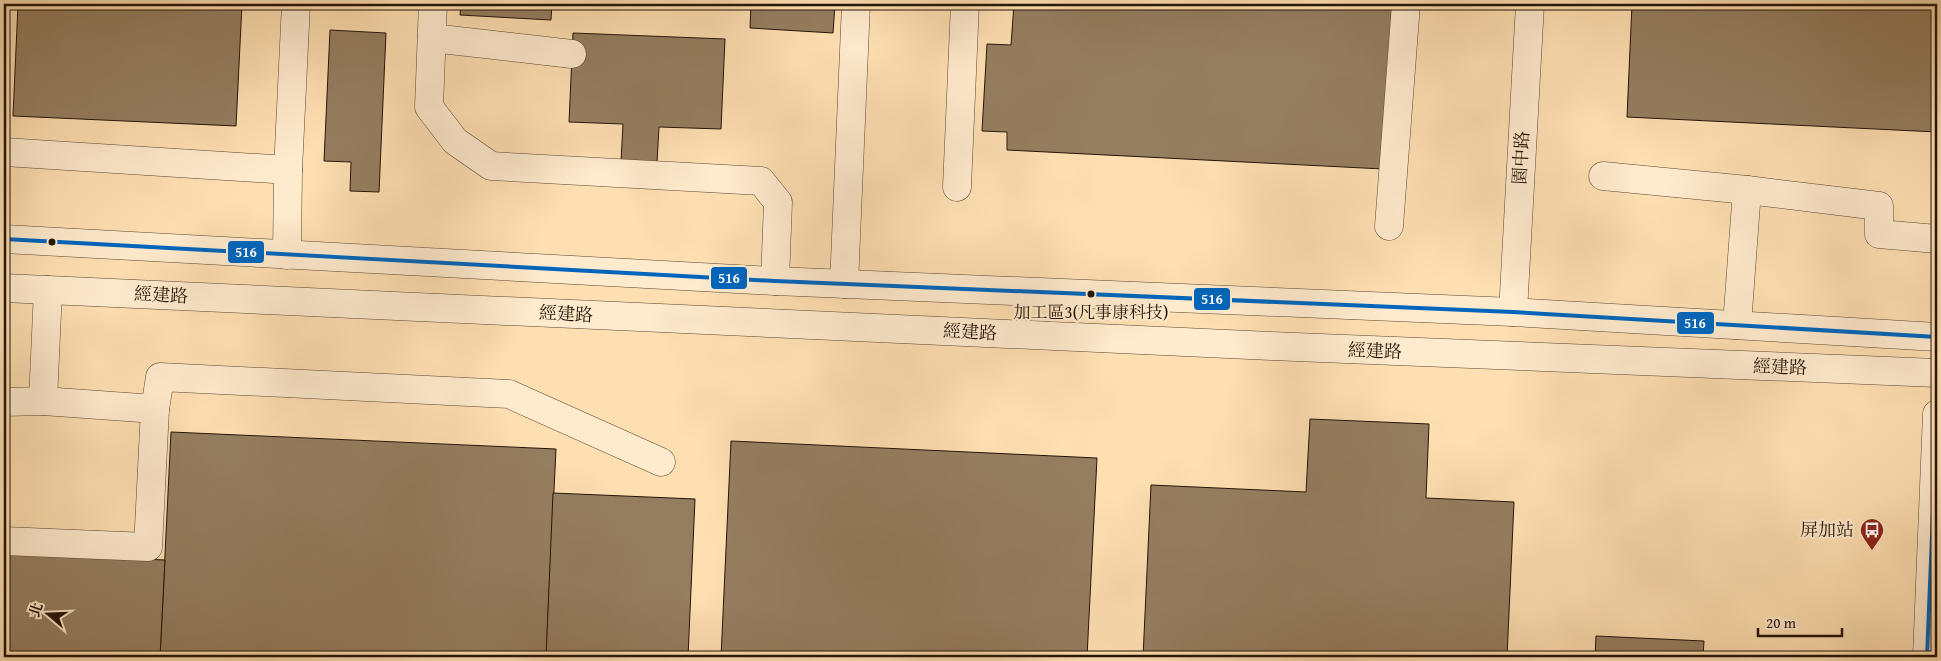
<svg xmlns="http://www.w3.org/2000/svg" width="1941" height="661" viewBox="0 0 1941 661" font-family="'Gentium Book Plus','Noto Serif TC',serif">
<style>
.building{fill:#957e60;stroke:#241407}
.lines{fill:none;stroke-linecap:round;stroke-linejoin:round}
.minor-casing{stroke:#5a4732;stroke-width:29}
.minor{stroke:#feeacd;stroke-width:28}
.bus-1-casing{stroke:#feeacd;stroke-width:8}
.bus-1{stroke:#0065bd;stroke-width:4}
.bus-dot{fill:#241407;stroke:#feeacd;stroke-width:2}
.labels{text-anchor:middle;stroke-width:4.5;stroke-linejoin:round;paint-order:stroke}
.bus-label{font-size:17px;fill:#241407;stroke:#feeacd}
.street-label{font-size:18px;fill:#241407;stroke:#feeacd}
.poi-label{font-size:18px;fill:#241407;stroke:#feeacd;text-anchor:end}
.line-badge{stroke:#feeacd;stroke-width:2}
.badge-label{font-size:14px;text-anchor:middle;font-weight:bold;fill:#fff}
</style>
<rect width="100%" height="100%" fill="#fedfb2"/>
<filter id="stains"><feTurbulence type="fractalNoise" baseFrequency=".004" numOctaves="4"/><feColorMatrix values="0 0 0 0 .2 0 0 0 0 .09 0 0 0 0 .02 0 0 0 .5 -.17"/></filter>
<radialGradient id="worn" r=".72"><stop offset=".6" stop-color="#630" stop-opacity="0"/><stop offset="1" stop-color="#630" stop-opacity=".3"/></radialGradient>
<!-- building -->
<g class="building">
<path d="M18,4h224l-6,122 -223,-10z"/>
<path d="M461,4h91l-1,16 -91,-5z"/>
<path d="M751,4h84l-2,29 -83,-5z"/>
<path d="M1014,4h378l-9,165 -376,-19v-18l-25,-1 5,-87 24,1z"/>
<path d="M1632,4h305v128l-310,-15z"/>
<path d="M330,30l56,3 -7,159 -29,-1 1,-29 -27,-1z"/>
<path d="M573,33l152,6 -4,90 -62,-2 -2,36 -36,-2 2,-37 -54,-2z"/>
<path d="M1310,419l119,5 -3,74 88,4 -7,155h-364l8,-172 155,7z"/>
<path d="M171,432l385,17 -10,208h-386z"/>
<path d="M731,441l366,17 -10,199h-366z"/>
<path d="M553,493l142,6 -7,158h-142z"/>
<path d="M4,553l161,7 -5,97h-156z"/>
<path d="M1596,636l108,5 -1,16h-108z"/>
</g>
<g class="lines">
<!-- minor casing -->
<g class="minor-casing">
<g id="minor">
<path d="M433,4l-4,103 26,34 36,25 270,15 17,21 -3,79"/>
<path d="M432,38l140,16"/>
<path d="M4,152l284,18"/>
<path d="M1603,176l144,14 -10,135"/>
<path d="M957,187l8,-183"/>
<path d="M1747,190l132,16v28l58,5"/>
<path d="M1389,226l17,-222"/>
<path d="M4,239l771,42 738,31 424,25"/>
<path d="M287,255l1,-85 8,-166"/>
<path d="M844,284l12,-280"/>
<path d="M4,288l1267,58 666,27"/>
<path d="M1513,312l17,-308"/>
<path d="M43,401l5,-111"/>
<path d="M4,402l39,-1 112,8 -7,138 -144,-6"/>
<path d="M155,409l5,-32 349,17 152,68"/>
<path d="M1927,657l10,-243"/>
</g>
</g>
<!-- minor -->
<use href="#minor" class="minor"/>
<!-- bus-1 casing -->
<g class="bus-1-casing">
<g id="bus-1">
<path d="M4,239l771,42 738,31 424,25"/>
<path d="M1927,657l10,-243"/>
</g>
</g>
<!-- bus-1 -->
<use href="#bus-1" class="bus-1"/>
</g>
<!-- icons -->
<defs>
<g id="bus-pin" transform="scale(1.25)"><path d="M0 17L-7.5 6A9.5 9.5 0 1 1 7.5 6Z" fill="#8f2418" stroke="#feeacd"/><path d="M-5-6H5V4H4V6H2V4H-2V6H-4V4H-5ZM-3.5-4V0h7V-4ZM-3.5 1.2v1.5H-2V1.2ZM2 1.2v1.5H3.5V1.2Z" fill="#fff"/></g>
</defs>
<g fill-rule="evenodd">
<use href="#bus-pin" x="1872" y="530"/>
</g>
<!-- markers -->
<g class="bus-dot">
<circle cx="52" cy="242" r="4.5"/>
<circle cx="1091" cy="294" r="4.5"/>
</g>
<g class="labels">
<!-- bus labels -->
<g class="bus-label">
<text x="1091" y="318">加工區3(凡事康科技)</text>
</g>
<!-- street labels -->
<g class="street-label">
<text transform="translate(1521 158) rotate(-87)" y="6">園中路</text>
<text transform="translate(161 295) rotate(3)" y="6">經建路</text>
<text transform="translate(566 314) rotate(3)" y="6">經建路</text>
<text transform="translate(970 332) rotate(3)" y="6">經建路</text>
<text transform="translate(1375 351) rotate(2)" y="6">經建路</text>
<text transform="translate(1780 367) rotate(2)" y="6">經建路</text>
</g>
<!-- poi labels -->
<g class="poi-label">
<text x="1854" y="536">屏加站</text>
</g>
</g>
<g class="line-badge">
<rect x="227" y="240" width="38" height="24" rx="5" fill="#0065bd"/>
<rect x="710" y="266" width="38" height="24" rx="5" fill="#0065bd"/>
<rect x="1193" y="287" width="38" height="24" rx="5" fill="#0065bd"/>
<rect x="1676" y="311" width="39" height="24" rx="5" fill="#0065bd"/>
</g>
<g class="badge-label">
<text x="246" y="257">516</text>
<text x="729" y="283">516</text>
<text x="1212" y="304">516</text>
<text x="1695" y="328">516</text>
</g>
<!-- margin -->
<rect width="1941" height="661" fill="none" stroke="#fedfb2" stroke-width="20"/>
<rect x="5" y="5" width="1931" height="651" fill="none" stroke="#241407" stroke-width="2.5"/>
<rect x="10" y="10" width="1921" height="641" fill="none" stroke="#241407"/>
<!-- north arrow -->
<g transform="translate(48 614) rotate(289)" stroke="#feeacd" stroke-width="4" paint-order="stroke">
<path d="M0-4L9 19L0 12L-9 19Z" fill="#241407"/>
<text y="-8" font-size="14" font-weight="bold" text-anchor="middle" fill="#241407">北</text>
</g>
<!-- scale -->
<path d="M1758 628v8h84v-8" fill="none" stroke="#241407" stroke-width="2.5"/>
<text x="1766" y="628" font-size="15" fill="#241407" stroke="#feeacd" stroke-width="4" paint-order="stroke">20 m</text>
<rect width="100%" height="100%" filter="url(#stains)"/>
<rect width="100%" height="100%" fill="url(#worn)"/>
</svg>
